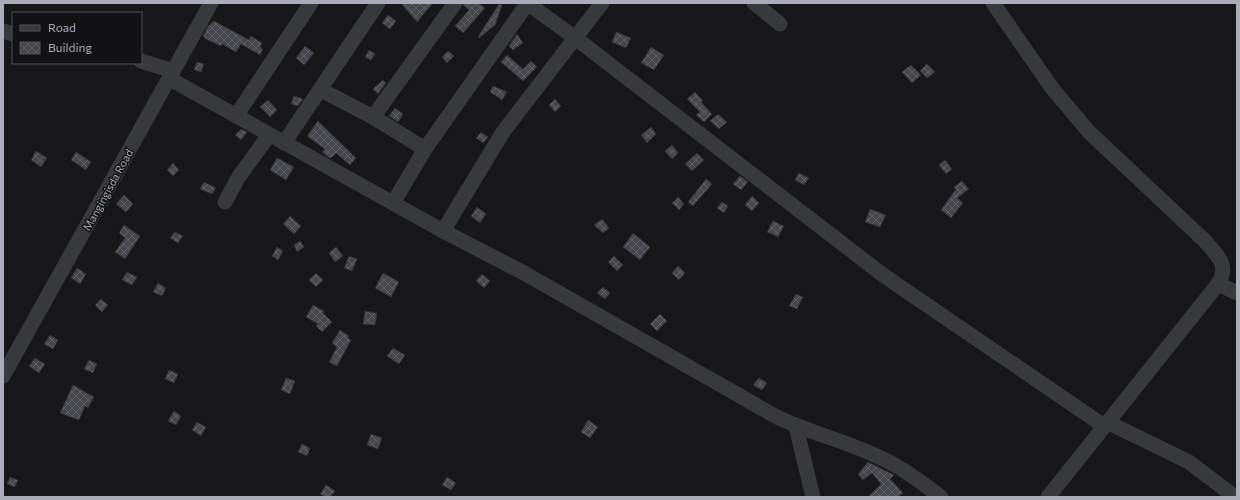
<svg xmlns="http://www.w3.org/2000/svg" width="1240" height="500" viewBox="0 0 1240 500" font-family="Commissioner,sans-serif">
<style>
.building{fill:url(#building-cross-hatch);stroke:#313135}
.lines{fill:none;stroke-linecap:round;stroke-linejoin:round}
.minor{stroke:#38393d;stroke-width:15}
.labels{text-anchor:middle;stroke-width:3;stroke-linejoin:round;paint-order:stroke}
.street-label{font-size:11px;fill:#aaadb8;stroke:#121214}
</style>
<defs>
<pattern id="building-cross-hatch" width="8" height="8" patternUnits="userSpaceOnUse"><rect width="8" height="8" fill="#46474c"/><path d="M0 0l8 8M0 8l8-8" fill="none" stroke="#5e5f64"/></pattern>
</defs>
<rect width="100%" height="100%" fill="#171719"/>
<!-- building -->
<g class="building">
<path d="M401,3h32l-16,19z"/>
<path d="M464,3h14l7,5 -22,25 -8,-7 14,-16 -6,-5z"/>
<path d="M499,4l3,1 -7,20 -16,13 -1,-1z"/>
<path d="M388,15l8,6 -6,8 -8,-6z"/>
<path d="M214,21l35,19 2,-4 11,7 -2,4 3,2 -3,6 -19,-11 -5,8 -14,-8 -1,2 -15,-7 -3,-3 5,-10z"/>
<path d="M616,32l15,6 -5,10 -14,-6z"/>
<path d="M517,34l6,9 -10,7 -4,-4z"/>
<path d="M305,46l9,7 -10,12 -8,-7z"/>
<path d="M651,47l13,8 -10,15 -13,-7z"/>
<path d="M369,50l6,4 -4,6 -6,-3z"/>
<path d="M448,51l6,5 -7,7 -5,-6z"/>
<path d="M507,55l16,14 8,-8 6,6 -14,14 -22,-19z"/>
<path d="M197,62l7,2 -3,8 -7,-2z"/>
<path d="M927,64l8,8 -8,6 -7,-7z"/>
<path d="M911,65l10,10 -9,8 -10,-11z"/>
<path d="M383,80l3,3 -8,11 -5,-5z"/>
<path d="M493,86l14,6 -5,8 -12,-8z"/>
<path d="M695,92l8,9 -2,1 11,12 -8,8 -8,-7 4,-3 -13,-13z"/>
<path d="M294,96l9,3 -5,7 -7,-2z"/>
<path d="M555,99l6,7 -6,6 -6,-7z"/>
<path d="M268,100l9,10 -7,7 -10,-10z"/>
<path d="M395,108l8,6 -5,8 -9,-6z"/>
<path d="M718,114l9,8 -8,7 -9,-8z"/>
<path d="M318,121l38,37 -6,7 -14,-12 -5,5 -3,-1 -6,-5 3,-3 -18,-13z"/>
<path d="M651,127l5,7 -9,9 -6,-8z"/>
<path d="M241,129l6,3 -6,8 -6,-5z"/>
<path d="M481,132l7,5 -5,6 -7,-5z"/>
<path d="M672,145l6,8 -6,6 -7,-8z"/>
<path d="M36,151l11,7 -6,9 -10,-7z"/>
<path d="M76,152l15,10 -5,8 -15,-10z"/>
<path d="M697,153l7,7 -12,11 -7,-7z"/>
<path d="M277,158l17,9 -8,13 -16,-10z"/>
<path d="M945,160l7,9 -6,5 -7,-9z"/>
<path d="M173,163l6,7 -6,6 -6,-6z"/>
<path d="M799,173l10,5 -5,7 -9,-5z"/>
<path d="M740,176l8,6 -7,8 -8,-6z"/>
<path d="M706,179l6,5 -19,22 -5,-4z"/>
<path d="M962,181l7,8 -12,9 6,5 -12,15 -10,-8 15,-21 -2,-2z"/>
<path d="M204,182l12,6 -4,6 -12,-5z"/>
<path d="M124,195l9,9 -7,8 -10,-8z"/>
<path d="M752,196l7,7 -7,8 -7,-6z"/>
<path d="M678,197l6,7 -5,6 -7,-7z"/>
<path d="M722,202l6,4 -4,7 -7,-5z"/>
<path d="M477,207l9,7 -6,9 -9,-7z"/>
<path d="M870,209l16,6 -6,12 -15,-5z"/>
<path d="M290,216l11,10 -7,8 -11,-10z"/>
<path d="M602,219l7,9 -6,5 -9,-8z"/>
<path d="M773,221l11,5 -6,11 -11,-5z"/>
<path d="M124,225l16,11 -15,23 -10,-7 10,-14 -6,-5z"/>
<path d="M175,232l8,4 -5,7 -8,-5z"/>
<path d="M633,233l17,14 -10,13 -17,-13z"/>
<path d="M300,241l4,6 -7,5 -3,-7z"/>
<path d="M277,247l6,4 -5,9 -6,-4z"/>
<path d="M336,247l7,9 -8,6 -6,-9z"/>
<path d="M349,256l8,3 -5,12 -8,-3z"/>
<path d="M614,256l9,9 -6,6 -9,-9z"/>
<path d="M678,266l7,7 -6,7 -7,-7z"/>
<path d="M77,268l9,6 -6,10 -9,-6z"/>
<path d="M127,272l10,5 -5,8 -10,-5z"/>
<path d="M316,273l7,7 -7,7 -7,-7z"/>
<path d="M383,273l16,9 -8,15 -16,-9z"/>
<path d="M482,274l8,7 -6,7 -8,-7z"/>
<path d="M158,283l8,5 -4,8 -9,-4z"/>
<path d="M603,287l7,6 -5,6 -8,-6z"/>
<path d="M796,294l7,3 -6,12 -8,-3z"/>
<path d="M101,299l7,6 -6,7 -7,-7z"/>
<path d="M313,305l11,6 -1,2 9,9 -10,10 -6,-6 2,-2 -12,-7z"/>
<path d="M365,311l12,2 -2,12 -12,-1z"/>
<path d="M660,314l7,7 -10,10 -7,-7z"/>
<path d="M340,330l9,6 -1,2 3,2 -14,26 -8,-4 8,-15 -5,-4z"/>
<path d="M50,335l8,5 -5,9 -9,-5z"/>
<path d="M393,348l12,7 -6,9 -12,-8z"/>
<path d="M35,358l10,6 -6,9 -10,-7z"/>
<path d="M89,360l8,4 -4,9 -9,-4z"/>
<path d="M169,370l9,4 -4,9 -9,-4z"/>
<path d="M286,378l9,3 -5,13 -9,-4z"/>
<path d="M759,378l8,5 -5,7 -9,-5z"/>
<path d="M73,385l21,12 -6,11 -3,-2 -6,14 -19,-7z"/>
<path d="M174,411l7,5 -5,9 -8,-4z"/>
<path d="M588,420l10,7 -8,11 -9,-6z"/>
<path d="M197,422l9,5 -5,9 -9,-6z"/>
<path d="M371,434l11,4 -4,11 -11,-4z"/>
<path d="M302,444l8,4 -3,8 -9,-4z"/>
<path d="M868,462l26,13 -4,4 13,14 -5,4h-30l13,-13 -9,-11 -9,7 -5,-6z"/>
<path d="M10,477l8,3 -3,7 -8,-3z"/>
<path d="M447,477l9,6 -5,7 -9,-5z"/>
<path d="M326,485l9,6 -5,6h-5l-5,-3z"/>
</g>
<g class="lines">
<!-- minor -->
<g class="minor">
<path d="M527,3l47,34 309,238 221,151"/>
<path d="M754,3l26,21"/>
<path d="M993,3l59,85 37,44 116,109c12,15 25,23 13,43l-170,213"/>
<path d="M3,31l10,3"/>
<path d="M141,61l32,10"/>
<path d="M170,79l273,152 81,42 251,143c34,17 72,25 106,42 22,10 41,25 60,39"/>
<path d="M321,90l52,27 82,-114"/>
<path d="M236,116l75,-113"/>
<path d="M373,117l52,32 -32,54"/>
<path d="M284,143l94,-140"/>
<path d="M425,149l102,-145"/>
<path d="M225,202l13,-24 31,-43"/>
<path d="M443,231l60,-99 99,-129"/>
<path d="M1218,284l19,9"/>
<path d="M3,376l208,-373"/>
<path d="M1107,422l82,40 46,35"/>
<path d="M796,427l17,70"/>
</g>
</g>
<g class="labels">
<!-- street labels -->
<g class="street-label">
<text transform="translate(108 190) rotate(-61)" y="4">Mangingisda Road</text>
</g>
</g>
<!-- border -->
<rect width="1240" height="500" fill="none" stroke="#aaadb8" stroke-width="8"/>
<!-- legend -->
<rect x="12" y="12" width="130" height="52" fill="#121214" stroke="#4f5056"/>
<rect x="20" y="25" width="20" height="6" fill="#38393d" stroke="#4f5056"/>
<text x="48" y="32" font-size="12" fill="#aaadb8">Road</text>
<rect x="20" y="42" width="20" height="12" fill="url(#building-cross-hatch)" stroke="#4f5056"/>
<text x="48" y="52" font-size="12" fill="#aaadb8">Building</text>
</svg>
